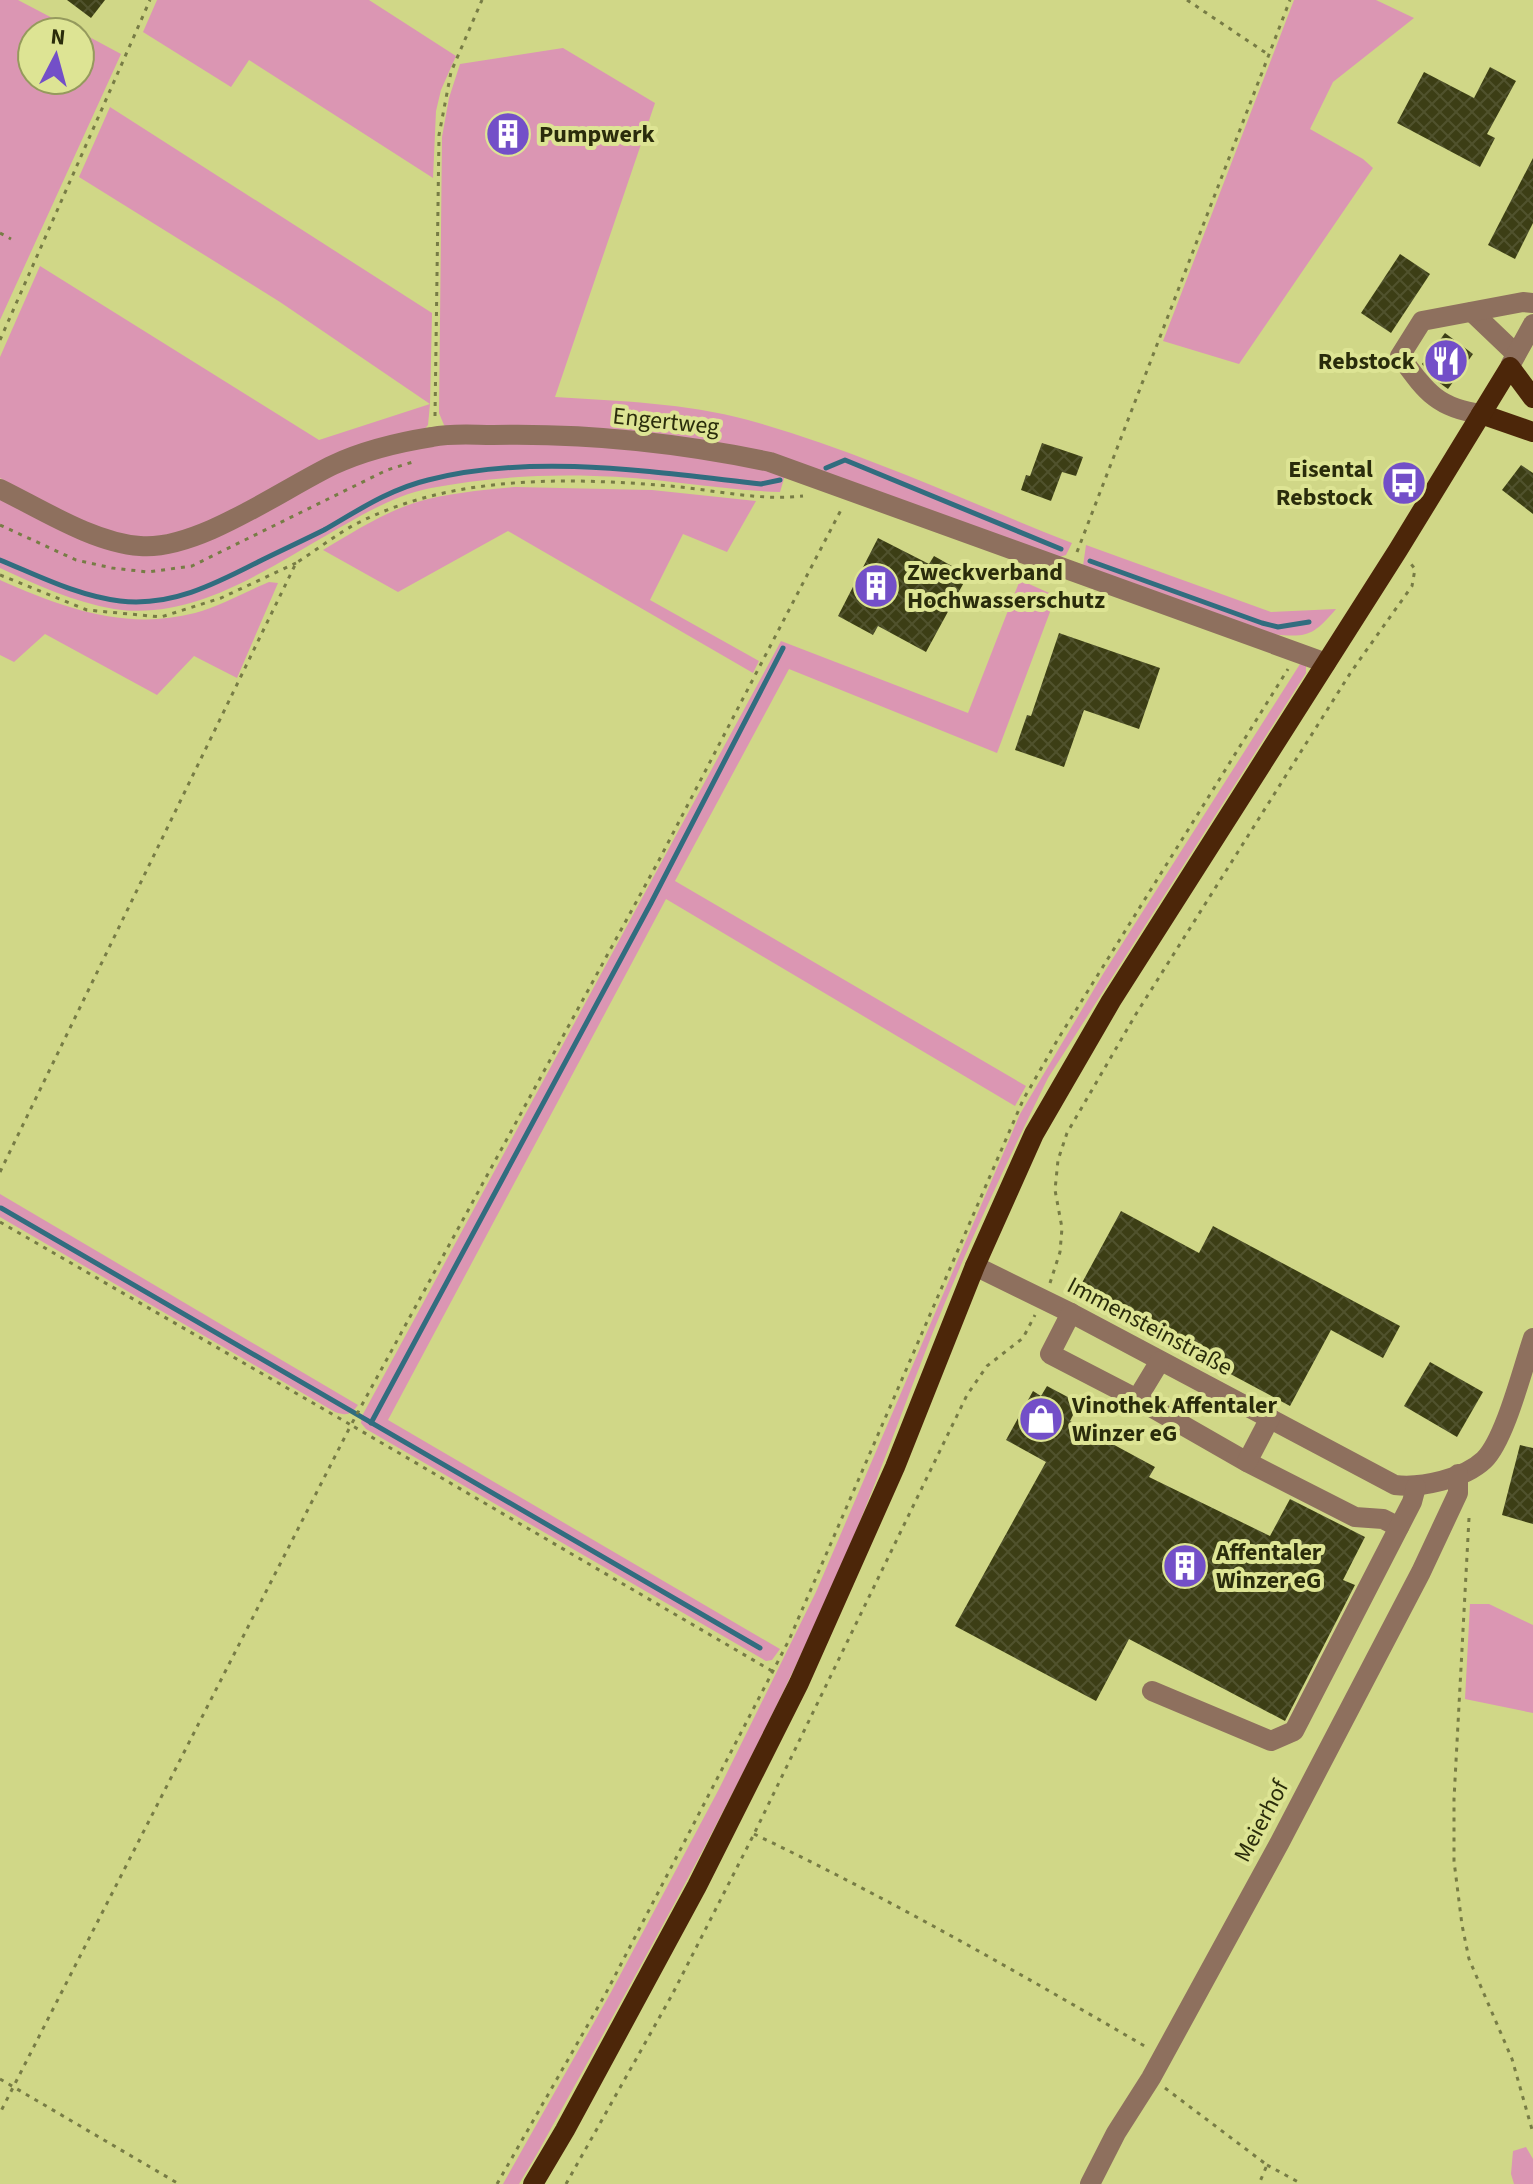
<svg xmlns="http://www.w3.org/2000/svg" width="1533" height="2184" viewBox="0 0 1533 2184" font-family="'Source Sans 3',sans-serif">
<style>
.green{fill:#db96b3}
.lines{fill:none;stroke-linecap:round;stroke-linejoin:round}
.stream{stroke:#316d7f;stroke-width:5}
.building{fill:url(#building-cross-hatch)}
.path{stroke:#777c45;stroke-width:3;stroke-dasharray:4 6;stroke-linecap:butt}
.minor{stroke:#8e705e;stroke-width:20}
.major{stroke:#4c2609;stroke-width:20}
.labels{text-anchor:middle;stroke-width:8;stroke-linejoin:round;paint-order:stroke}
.poi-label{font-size:24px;font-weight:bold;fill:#2a2c0b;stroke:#dde494;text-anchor:start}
.street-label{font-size:24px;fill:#2a2c0b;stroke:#dde494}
</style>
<defs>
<pattern id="building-cross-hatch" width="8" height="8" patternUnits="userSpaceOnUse" patternTransform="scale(2)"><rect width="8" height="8" fill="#3c3e15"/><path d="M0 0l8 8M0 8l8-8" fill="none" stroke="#50522d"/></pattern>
</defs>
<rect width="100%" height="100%" fill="#d0d787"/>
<!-- green -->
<g class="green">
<path d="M0,0h18l61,32h-47v48h48v-48l41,22 -121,266z"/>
<path d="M157,0h212l87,56 -15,34 -5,21 -3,67 -184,-118 -18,27 -88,-55z"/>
<path d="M1294,0h82l38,18 -81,64 -23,47 53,30 10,9 -134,196 -76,-23z"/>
<path d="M563,48l92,55 -100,294c65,4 130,6 193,23 112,31 217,81 324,123l-6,12 -10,3 -256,-93 -349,-36 -7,-4 -5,-12 3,-276 7,-39 11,-34z"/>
<path d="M110,107l322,206 -2,91 -2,21 -7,8 -216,93 -53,12 -24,-2 -54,-16 -74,-42v-121l40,-91 279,174 111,-36 -150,-102 -201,-125z"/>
<path d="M457,441l175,5 154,26 -6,20c-62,-2 -124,-15 -186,-16 -55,-2 -110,2 -163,12 -37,7 -73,29 -104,47 -65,37 -135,86 -213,74 -40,-7 -78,-24 -114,-41v-72l145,55 218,-92z"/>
<path d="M515,487l137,3 104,11 -29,51 -44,-18 -33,66 109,61 -6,12 -245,-142 -110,61 -75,-42c29,-17 61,-38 94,-48 31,-9 65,-12 98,-15z"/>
<path d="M1086,545l185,67 65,-3c-23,27 -29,29 -64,25l-189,-68z"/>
<path d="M0,580c63,28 126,51 195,33 25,-7 50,-21 74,-31l9,1 -41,95 -43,-22 -37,39 -112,-61 -31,28 -14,-7z"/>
<path d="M1020,580l36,16 -59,157 -208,-84 -114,212 351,205 -11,20 -349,-207 -278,521 392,229 -8,11 -6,1 -400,-232 -5,-6 1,-7 419,-775 187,72z"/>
<path d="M1300,664l6,2v7l-258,405c-41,83 -80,167 -115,254 -33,84 -63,170 -100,253 -87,195 -193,382 -296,569l-18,30h-16l107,-190 109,-205 97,-197 204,-478 83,-140z"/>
<path d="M0,1194l358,211c-7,10 -12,11 -23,7l-335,-195z"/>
<path d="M1470,1604h19l44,21v88l-68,-14z"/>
<path d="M1526,2147l7,12v25h-19l-3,-10 2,-23z"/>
</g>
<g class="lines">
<!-- stream -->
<g class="stream">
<path d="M826,468l19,-8 216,89"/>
<path d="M0,560c39,16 78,36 120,41 51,6 95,-17 138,-39 22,-11 44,-21 66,-32 33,-19 66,-41 104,-50 106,-27 225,-8 333,4l19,-4"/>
<path d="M1090,561l172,62 16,4 31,-5"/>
<path d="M1,1208l759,440"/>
<path d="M371,1423l280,-520 132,-255"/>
</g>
</g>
<!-- building -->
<g class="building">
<path d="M67,0h38l-14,18z"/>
<path d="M1490,67l26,14 -29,53 8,4 -15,29 -83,-44 27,-51 50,26z"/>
<path d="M501,117l23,8 -8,26 -24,-9z"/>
<path d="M1533,158v65l-18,36 -27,-14z"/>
<path d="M1400,254l30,20 -39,59 -30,-20z"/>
<path d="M1445,333l28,21 -25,35 -14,-10 -12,-15z"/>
<path d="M1042,443l41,14 -7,19 -14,-4 -11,29 -30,-11 5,-15 4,1z"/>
<path d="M1521,465l12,8v41l-31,-24z"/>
<path d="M878,538l51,26 5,-8 34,19 -42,77 -48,-26 -5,9 -35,-19z"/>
<path d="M1059,633l101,35 -21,61 -55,-19 -20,57 -49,-17 12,-35 4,1z"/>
<path d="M1121,1211l78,42 14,-27 187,100 -17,32 -52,-28 -41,76 -213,-114z"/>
<path d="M1430,1362l53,30 -26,45 -53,-31z"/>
<path d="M1047,1386l32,17 -9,18 85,46 -6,10 121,59 20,-37 75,38 -22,43 12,5 -70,136 -156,-82 -33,62 -141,-75 91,-164 -40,-22 27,-49 8,5z"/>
<path d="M1520,1445l13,3v76l-31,-9z"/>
</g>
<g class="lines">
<!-- path -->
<g class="path">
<path d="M1187,0l82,55"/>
<path d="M0,233l11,6"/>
<path d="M0,340l150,-340"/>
<path d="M435,416l4,-281 12,-63 31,-72"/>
<path d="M0,525l76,35 36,8 36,4 44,-6 195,-96 29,-9"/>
<path d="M1077,552l213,-552"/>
<path d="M0,575l87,35 74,7 60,-19 75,-35"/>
<path d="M0,1172l296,-609c19,-12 37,-26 56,-37 96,-51 212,-49 318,-40 45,4 88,15 133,10"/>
<path d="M0,1222l351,203 -351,688"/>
<path d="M1050,1283l10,-31 2,-24 -7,-38 3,-30 9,-27 69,-119 215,-342 61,-86 3,-17 -4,-5"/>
<path d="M1469,1518l-15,281v62l8,64 7,34 43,100 21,74"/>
<path d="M772,1671l-421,-246 307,-563 184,-354"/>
<path d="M754,1834c136,65 265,139 394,214"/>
<path d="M0,2079l179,105"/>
<path d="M1165,2088l102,77 -8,19"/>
<path d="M1267,2165l35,19"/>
<path d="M497,2184l109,-191 183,-353 234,-540 35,-61 230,-370"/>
<path d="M566,2184l106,-189 82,-161 213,-439 20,-29 36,-28 12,-23"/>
</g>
<!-- minor -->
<g class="minor">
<path d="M1472,312l44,42"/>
<path d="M1511,364l22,-40"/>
<path d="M1481,414c-45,-6 -56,-24 -81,-58l22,-35 101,-19 10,1"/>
<path d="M0,489c41,20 94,54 140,57 57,5 141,-56 193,-81 30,-14 67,-23 99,-28 20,-4 41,-2 61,-2 92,-2 187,8 277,27l556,201"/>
<path d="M975,1266l96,47 324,172c26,3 69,-6 89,-25 21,-20 39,-93 49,-122"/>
<path d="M1071,1313l-21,41 87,45 110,63 108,55 28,2 16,8"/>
<path d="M1137,1399l23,-38"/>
<path d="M1247,1462l23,-44"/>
<path d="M1152,1691l119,50 23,-10 118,-229 4,-15"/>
<path d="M1090,2184l26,-51 35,-55 129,-236 141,-270 37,-79v-19"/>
</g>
<!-- major -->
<g class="major">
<path d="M1481,414l52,18"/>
<path d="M533,2184l32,-54 132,-244 102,-203 96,-216 80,-201 59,-132 77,-133 287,-451 112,-183 23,31"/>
</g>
</g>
<!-- icons -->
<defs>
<g id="building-disc" transform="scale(2.3)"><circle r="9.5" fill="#734fc8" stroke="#dde494"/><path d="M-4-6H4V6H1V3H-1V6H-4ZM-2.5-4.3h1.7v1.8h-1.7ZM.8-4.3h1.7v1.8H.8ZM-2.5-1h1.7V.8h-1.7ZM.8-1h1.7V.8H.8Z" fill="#fff"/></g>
<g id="restaurant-disc" transform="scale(2.3)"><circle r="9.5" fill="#734fc8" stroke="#dde494"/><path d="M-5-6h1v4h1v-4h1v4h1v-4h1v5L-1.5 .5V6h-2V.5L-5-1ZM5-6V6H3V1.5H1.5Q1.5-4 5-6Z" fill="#fff"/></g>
<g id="bus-disc" transform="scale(2.3)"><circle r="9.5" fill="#734fc8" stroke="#dde494"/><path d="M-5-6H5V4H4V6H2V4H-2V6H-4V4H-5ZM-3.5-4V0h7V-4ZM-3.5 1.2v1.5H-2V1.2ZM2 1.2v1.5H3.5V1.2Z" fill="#fff"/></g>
<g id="shop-disc" transform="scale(2.3)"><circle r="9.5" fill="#734fc8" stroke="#dde494"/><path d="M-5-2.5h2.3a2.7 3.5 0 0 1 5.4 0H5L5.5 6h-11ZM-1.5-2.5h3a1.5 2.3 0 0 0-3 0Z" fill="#fff"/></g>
</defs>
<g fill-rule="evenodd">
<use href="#building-disc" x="508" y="134"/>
<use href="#restaurant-disc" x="1446" y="361"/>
<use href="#bus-disc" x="1404" y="483"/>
<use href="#building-disc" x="876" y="586"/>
<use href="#shop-disc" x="1041" y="1419"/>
<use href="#building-disc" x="1185" y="1566"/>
</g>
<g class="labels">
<!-- poi labels -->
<g class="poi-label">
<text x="539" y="142">Pumpwerk</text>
<text x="1415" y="369" text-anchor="end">Rebstock</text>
<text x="1373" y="477" text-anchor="end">Eisental<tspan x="1373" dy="28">Rebstock</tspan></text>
<text x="907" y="580">Zweckverband<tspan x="907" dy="28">Hochwasserschutz</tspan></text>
<text x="1072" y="1413">Vinothek Affentaler<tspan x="1072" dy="28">Winzer eG</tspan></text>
<text x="1216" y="1560">Affentaler<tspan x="1216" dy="28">Winzer eG</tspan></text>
</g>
<!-- street labels -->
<g class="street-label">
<text transform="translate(666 421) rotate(6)" y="8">Engertweg</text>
<text transform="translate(1150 1326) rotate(28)" y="8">Immensteinstraße</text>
<text transform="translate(1261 1821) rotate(-62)" y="8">Meierhof</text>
</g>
</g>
<!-- north arrow -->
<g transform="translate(56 56) rotate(6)"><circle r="38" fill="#dde494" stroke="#959a5d" stroke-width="2"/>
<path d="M0-6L14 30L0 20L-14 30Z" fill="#734fc8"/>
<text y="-12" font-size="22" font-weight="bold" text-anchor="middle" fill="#2a2c0b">N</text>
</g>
</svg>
